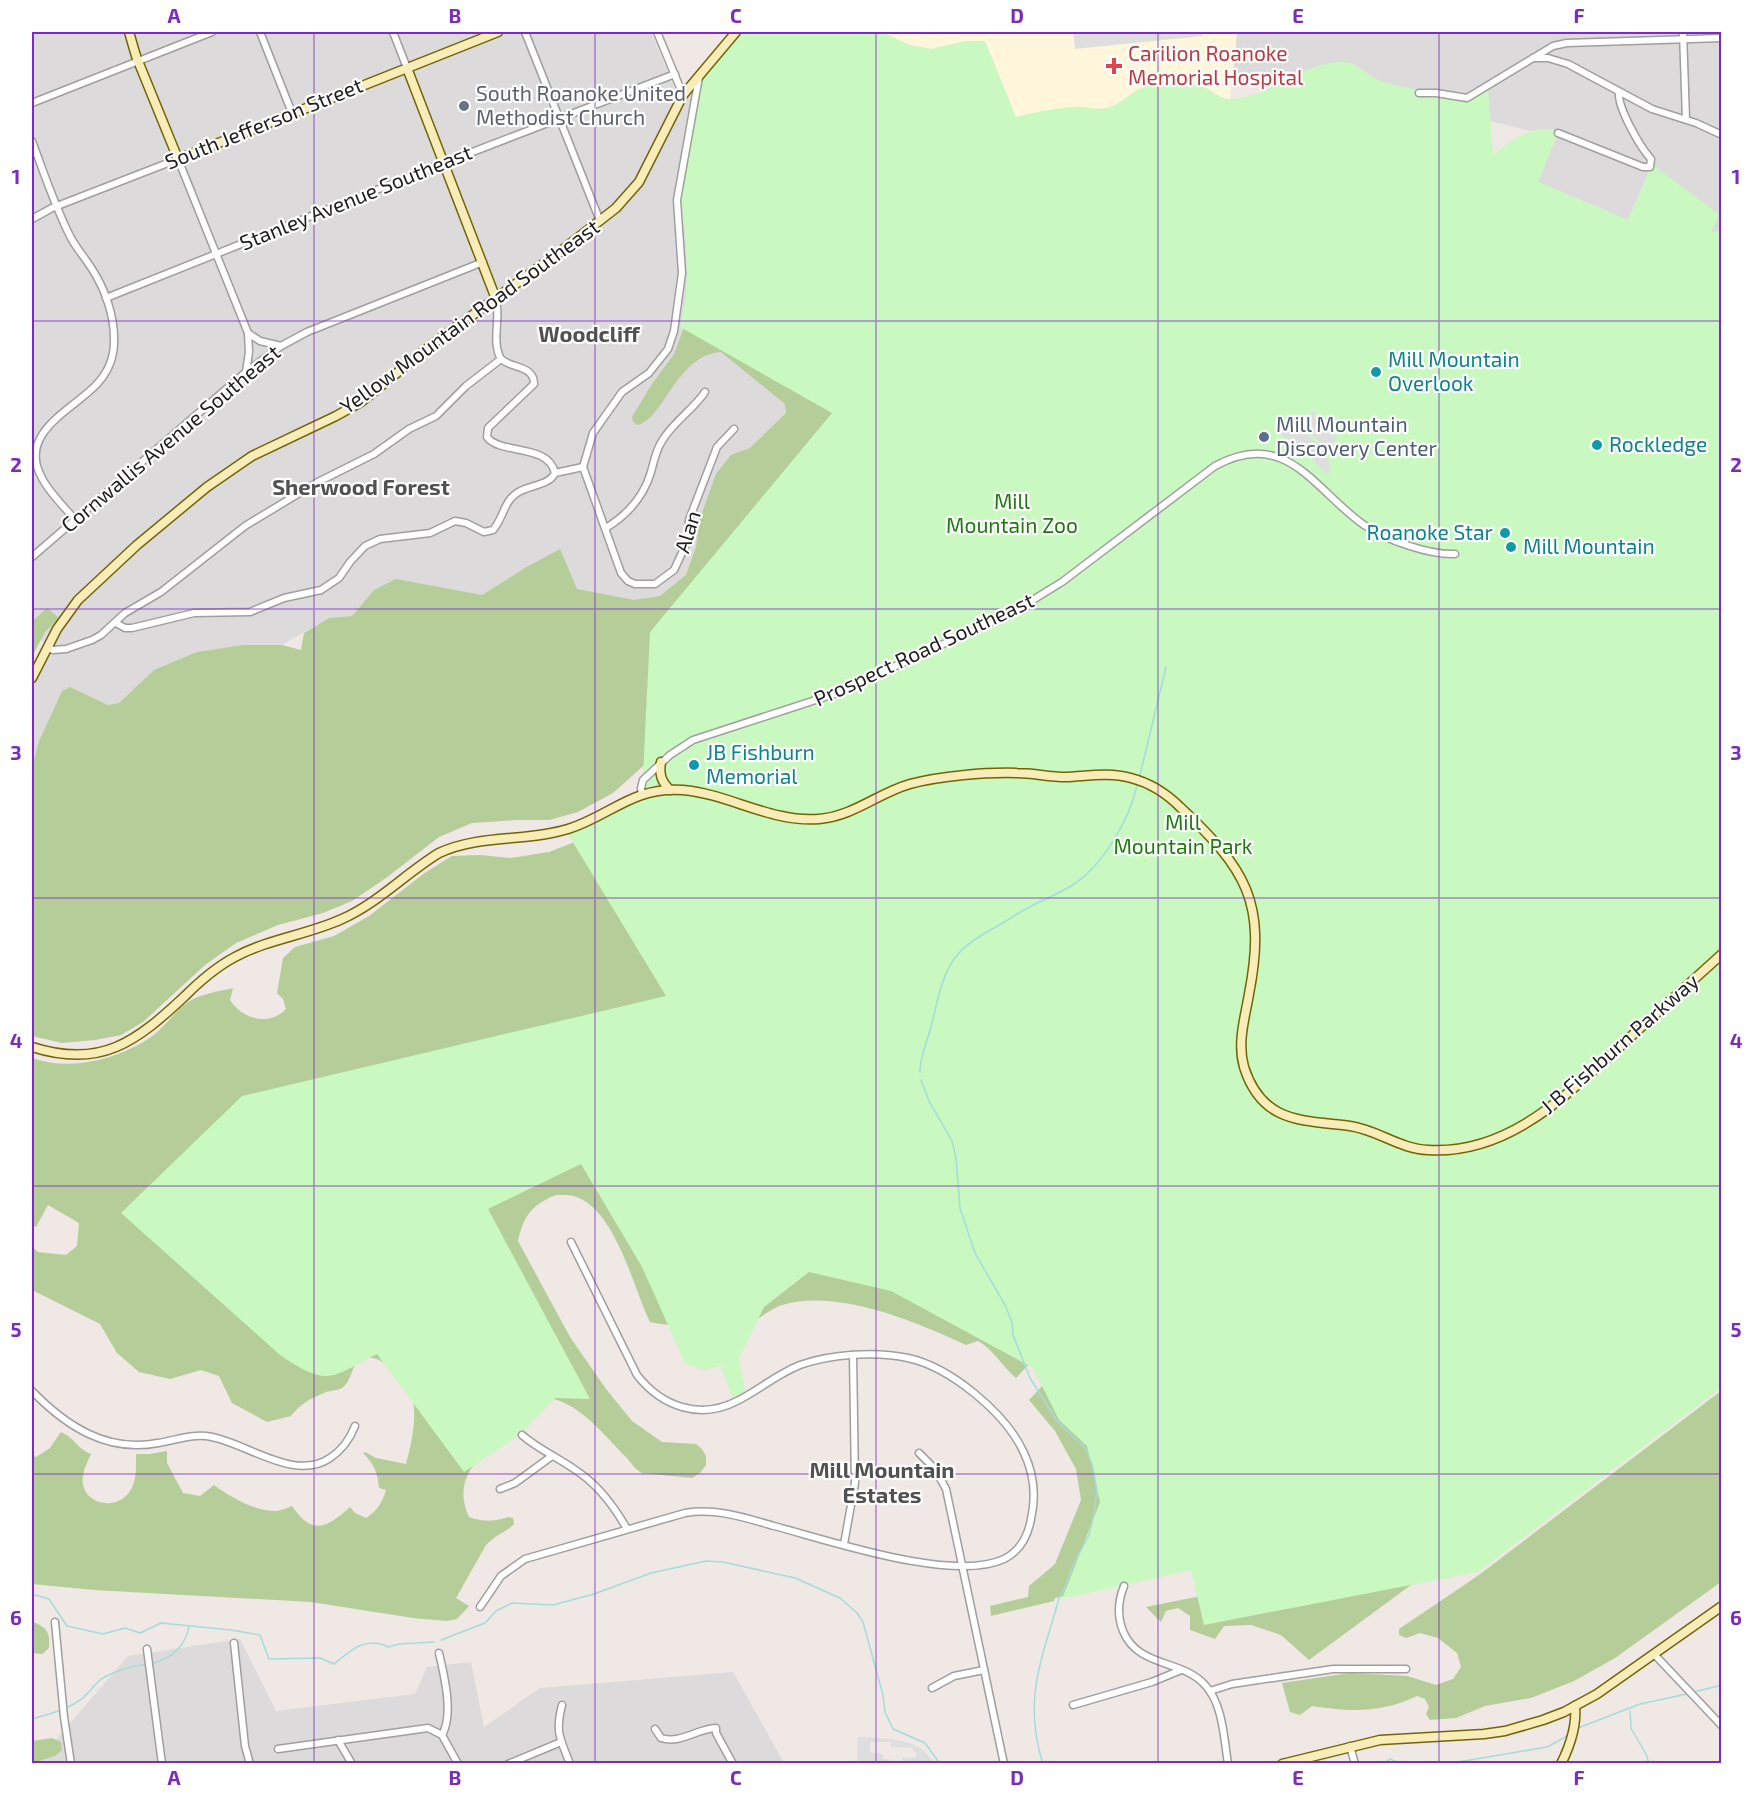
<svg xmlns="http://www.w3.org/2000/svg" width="1753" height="1795" viewBox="0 0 1753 1795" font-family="'Exo 2',sans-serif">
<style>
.residential{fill:#dcdadb}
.education{fill:#fff6dc}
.forest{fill:#b5cd99}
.park{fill:#c9f8c1}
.parking{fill:#dedede}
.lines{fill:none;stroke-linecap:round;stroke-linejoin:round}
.stream{stroke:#a4dcdb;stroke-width:1.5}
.street-casing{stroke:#9f9f9f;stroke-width:9}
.secondary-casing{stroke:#736506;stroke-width:11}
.street{stroke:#fff;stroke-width:6}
.secondary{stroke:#f8ecb8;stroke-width:8}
.grid{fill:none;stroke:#7b2cbf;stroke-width:1.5;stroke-opacity:0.55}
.health-dot{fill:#e0444e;stroke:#fff;stroke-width:2}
.worship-dot{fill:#6b7280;stroke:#fff;stroke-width:2}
.culture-dot{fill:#0f9aa8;stroke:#fff;stroke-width:2}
.service-dot{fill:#5c6f8a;stroke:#fff;stroke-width:2}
.labels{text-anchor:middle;stroke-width:4.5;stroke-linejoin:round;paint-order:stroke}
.health-label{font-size:21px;fill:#be3a42;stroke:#fff;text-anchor:start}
.worship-label{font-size:21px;fill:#5b616d;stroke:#fff;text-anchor:start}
.street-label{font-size:21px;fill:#1e1e1e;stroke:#fff}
.culture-label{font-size:21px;fill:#0d838f;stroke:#fff;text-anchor:start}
.service-label{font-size:21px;fill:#4e5e75;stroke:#fff;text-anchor:start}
.park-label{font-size:21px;fill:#1e7a0d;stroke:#fff}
.neighbourhood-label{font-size:22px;font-weight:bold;fill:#515151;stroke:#fff}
.neatline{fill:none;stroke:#7b2cbf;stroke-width:2}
.grid-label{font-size:20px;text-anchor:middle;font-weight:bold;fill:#7b2cbf}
</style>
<rect width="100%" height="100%" fill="#efe8e4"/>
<!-- residential -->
<g class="residential">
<path d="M32,32h619l26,63 24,-9 -20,117 5,37 1,35 -2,28 -4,23 151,87 -182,219 -125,-64 -43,27 -108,-5 -22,26 -23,2 -47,27h-39l-89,25 -35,33 -11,2 -38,-18 -8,4 -23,50 -7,26v-102l12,-22 -12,-14z"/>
<path d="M1237,32h484v199l-9,1 -62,-63 -22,51 -90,-38 21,-51 -20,-2 -8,2 -249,-61 -51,17z"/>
<path d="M240,1639l36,72 139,-17 12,-27 44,-5 13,65 56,-39 193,-16 51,91 -749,1 93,-108z"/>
</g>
<!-- education -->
<path class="education" d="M884,32h353l-7,67 -196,14 -18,4 -31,-76h-19l-35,8 -21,-4 -20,-9z"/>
<!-- forest -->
<g class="forest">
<path d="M1017,139l-366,620 -38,34 -35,19 -29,8h-33l-44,3 -33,14 -53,41 -34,23 -29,12 -45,12 -42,18 -31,22 -62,57 -22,13 -26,5 -33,3 -30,-7v-269l7,-26 23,-50 8,-4 38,18 11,-2 35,-33 43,-18 46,-7h39l19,5 3,-17 25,-15 23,-2 22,-26 22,-11 86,16 43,-27 35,-19 17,40 57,11 26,-4 26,-21 10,-28 3,-26 17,-47 15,-19 19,-7 36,-35 -1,-9 -64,-52c-45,3 -58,69 -84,73l-4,-3 -1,-5 20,-33 22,-30 11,-29z"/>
<path d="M47,608l12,10 -14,14 -13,25v-39l3,1z"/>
<path d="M679,802l491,770 -115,26 -1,3 -63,15 -1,-10 38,-9 1,-11 26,-22 26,-64 -5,-31 -21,-38 -26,-31 15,-16 -13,-22 -15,16c-14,-12 -23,-29 -38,-37l-12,4c-49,-23 -129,-57 -184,-40 -11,3 -21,14 -32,17 -8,2 -19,1 -27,2 -26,1 -48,4 -73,-2 -17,-34 -37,-124 -83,-127 -7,0 -12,-1 -18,3 -20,10 -26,21 -31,43l52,96 36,52 26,32 30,21 34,2 6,5 4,7v9l-6,8 -8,5 -50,-5c-8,-4 -11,-11 -17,-17 -22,-22 -43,-50 -74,-58 -15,12 -29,23 -43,35 -28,22 -57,45 -39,84 14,5 25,5 39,0l5,1 1,6c-6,7 -19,11 -28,21l-30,53 13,8 -12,13 -11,2 -33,-3 -102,-16 -217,-12 -62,-6v-129l4,2 14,-9 11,-16c14,6 15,16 30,22 -4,9 -10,20 -8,31 5,22 36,24 47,6 7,-11 6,-24 6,-37h14l17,-3v12l16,30 17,3 14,-11c16,12 42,27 63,26 5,-1 10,-3 15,-5 20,30 35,22 58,1l5,6 11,5c11,-7 16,-15 20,-28l-7,-2c-1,-15 -5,-24 -16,-35l2,-1 11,6 30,6c5,-18 14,-56 3,-73 -4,-8 -12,-14 -18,-21 -7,-9 -17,-15 -28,-11 -13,5 -10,21 -21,29 -5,3 -12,2 -18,5 -13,5 -25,12 -33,23l-24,6 -35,-19 -13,-27 -18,-6 -31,9 -31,-7 -22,-19 -17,-29 -68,-34v-43l6,5 28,3 11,-9 2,-23 -31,-18 -12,22 -4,-2v-167c39,14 90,1 123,-24 12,-10 21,-24 33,-32 14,-9 29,-10 45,-14l-3,12c12,19 39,27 56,9l-3,-10 -6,-6 6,-35 12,-11 39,-11 35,-20 57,-44 26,-16 28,-1 31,3 38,-6z"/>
<path d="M1721,1391v191l-106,76 -41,23 -43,17 -46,8 -29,12 -26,2 -4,-6 3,-7 -4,-8 -8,-3c-35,17 -68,16 -105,10l-12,9 -10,-3 -8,-29 68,-10 57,3 29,9 17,-6 8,-12 -4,-14 -19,-15 -18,-5 -14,5 -7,-3v-6l80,-54z"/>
<path d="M1451,1546l2,8 -144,106 -28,-25 -30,-10 -27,1 -9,13 -25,-9v-14l-12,-8 -12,3 -5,11 -15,-15z"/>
<path d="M32,1621c14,7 18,9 17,27l-7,6 -10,-1z"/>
<path d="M52,1738l9,4 1,8 -7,6 -23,7v-22z"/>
</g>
<!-- park -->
<path class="park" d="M742,32h142l6,4 20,9 21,4 35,-8h19l31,76c19,-5 39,-9 59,-10 11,-1 21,4 32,1 11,-3 18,-10 27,-16 12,-8 30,-11 44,-10 7,0 16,2 23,4 10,3 18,13 29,13 38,0 76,-39 113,-37 13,0 21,10 32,16 13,7 30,9 44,12v4h16l34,6 19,-12 5,66c24,-16 35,-28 66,-24l-21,52 90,38 22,-51 4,-3 65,48 -7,18 9,-1v1157l-243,184 -274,53 -13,-55 -129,29 38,-97 -13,-56 -28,-26 -26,-52 -142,-77 -82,-19 -45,35 -25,51 6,34 -12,7 -12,-33 -18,4 -18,-7 -43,-96 -61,-103 -93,45 102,190 -35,-1 -33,35 -58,39 -87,-118c-48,25 -49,33 -97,1l-159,-142 121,-117 424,-100 -100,-165 76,-36 8,-163 182,-219 -152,-86 5,-24 2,-28 -1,-35 -5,-37 21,-125z"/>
<!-- parking -->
<g class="parking">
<path d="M1084,32h117l1,4 -127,13 -2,-16z"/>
<path d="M1313,411l25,27 -12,11 -25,-26z"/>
<path d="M1286,422l18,9 15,14 9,13 2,15 -4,1 -23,-25 -22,-15z"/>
<path d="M858,1737l34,2 18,4 12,6 13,14h-33v-5l14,-1v-5l-3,-1v-3l-22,-1v-5h-21v10l13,2v5h7v4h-33z"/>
</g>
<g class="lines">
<!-- stream -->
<g class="stream">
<path d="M1140,775l26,-108"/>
<path d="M920,1072c-1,-13 9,-35 12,-49 5,-20 9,-43 20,-61 13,-20 34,-29 54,-41 7,-4 13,-9 20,-12 14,-8 30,-14 45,-23 31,-19 59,-67 66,-101"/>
<path d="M921,1080l8,21 23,40 4,17 4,50 15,45 30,52 7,17 1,13 17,43 27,43 28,27 7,16 5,26 -2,19 -6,26 -15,28 -11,29 -3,3c-17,62 -38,103 -17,169"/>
<path d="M32,1594l17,5 18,27 36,8 22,-6 15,5 21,-10 70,7 29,5 9,24 51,-1 14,6c17,-14 32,-28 54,-17l11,-3 35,-2"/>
<path d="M441,1640l44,-17 11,-12 16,-8 41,2 41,-11 57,-21 55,-12 17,1 72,16 45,20 17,15 6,9 20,73 2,17 8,17 32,14 15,21"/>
<path d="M153,1663c20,-5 33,-18 36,-37"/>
<path d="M1694,1692l28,-7"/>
<path d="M68,1707c16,-7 19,-14 30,-25 7,-8 36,-17 46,-17"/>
<path d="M1630,1711l1,17 15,26 3,10"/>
<path d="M32,1719l27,-8"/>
<path d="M1578,1728l62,-24 47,-10"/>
<path d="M1383,1764l7,-5 11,5"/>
<path d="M1446,1764l101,-17 20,-11"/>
</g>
<!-- street casing -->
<g class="street-casing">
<g id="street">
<path d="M260,32l32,81"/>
<path d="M393,32l14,36"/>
<path d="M525,32l75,189"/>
<path d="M657,32l26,63"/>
<path d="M1683,32l3,87"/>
<path d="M1533,58h15l20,6 84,45 44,14 26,12"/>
<path d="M1419,93h17l31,5 86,-52 14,-3 155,-5"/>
<path d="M32,103l180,-71"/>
<path d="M1558,133l85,34h7l1,-8c-11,-12 -34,-52 -32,-67"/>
<path d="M32,141c12,32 23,66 39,97 6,11 14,20 21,31 13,20 23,48 22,73 0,16 -6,30 -17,42 -23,25 -79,48 -56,92 7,16 23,30 34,44"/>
<path d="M32,219l20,-11 126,-49 70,174 1,19 -3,20"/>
<path d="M106,298l338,-135 231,-89"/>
<path d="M496,299c5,19 -5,43 5,60"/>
<path d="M248,333l12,8 21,5"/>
<path d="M501,359c11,10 33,6 33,25l-46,44 -1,9c13,18 61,6 68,36"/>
<path d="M583,467l10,-34 29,-41 27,-19 19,-24 6,-18 8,-58 -5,-73 22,-123"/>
<path d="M583,467l38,106 7,8 7,3h20l19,-14 14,-30 1,-20 28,-73 17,-18"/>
<path d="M555,473l28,-6"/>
<path d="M606,528c21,-13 38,-32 45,-56 3,-11 5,-22 11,-31 11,-19 31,-31 43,-49"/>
<path d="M32,557l214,-185 35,-26 26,-14 176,-70"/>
<path d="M116,623l9,5h7l62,-15 56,-1 34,-14 37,-8 18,-12 11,-16 15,-16 15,-7 50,-6 25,-12 11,2 18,9 9,-2c10,-11 11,-29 24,-37 11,-8 32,-7 38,-20"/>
<path d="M47,647l6,3 13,-1 26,-9 9,-5 24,-22 36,-21 84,-66 71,-43 58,-29 35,-25 27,-13 30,-30 35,-27"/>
<path d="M642,794l-1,-6 2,-8 27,-25 23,-15 144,-47 178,-82 47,-29 153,-116c72,-39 99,24 149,59 22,15 65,30 91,29"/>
<path d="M32,1391c34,35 75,62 126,52 19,-3 35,-10 54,-6 36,7 83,45 118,21 12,-8 20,-19 25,-32"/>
<path d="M522,1435c16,14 35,22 52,34 24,15 40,37 53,60"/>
<path d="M919,1453l16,16 11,20 58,275"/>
<path d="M500,1489l15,-6 37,-27"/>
<path d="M844,1544l11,-61 -2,-128"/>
<path d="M1124,1586c-6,15 -7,30 -1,45 15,37 59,28 82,54 18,19 19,54 23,79"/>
<path d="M480,1607l21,-31 24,-17 160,-46c31,-5 58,4 89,13 54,14 179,57 230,33 16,-8 24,-23 27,-40 5,-22 3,-45 -7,-66 -18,-40 -74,-86 -116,-95 -32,-7 -77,-4 -108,7 -23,9 -41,25 -63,36 -37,19 -75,6 -100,-26l-66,-133"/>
<path d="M55,1622l9,95 7,47"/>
<path d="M234,1643l11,103 5,18"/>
<path d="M147,1649l15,115"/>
<path d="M439,1653c5,22 15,61 3,82"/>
<path d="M1654,1654l68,72"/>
<path d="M932,1688l22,-12 30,-6"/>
<path d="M1210,1691l22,-7 101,-15h73"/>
<path d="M562,1705c-7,27 -2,33 8,59"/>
<path d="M1073,1705l79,-23 29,-12"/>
<path d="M655,1729l6,9c20,6 35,-9 55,-10v5l17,31"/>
<path d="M338,1740l14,24"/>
<path d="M1350,1746l5,18"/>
<path d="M278,1749l150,-21 14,7 16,29"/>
<path d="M508,1764l53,-22"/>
</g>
</g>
<!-- secondary casing -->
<g class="secondary-casing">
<g id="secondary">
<path d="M129,32l7,24 42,103 320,-127"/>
<path d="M407,68l89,231"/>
<path d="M32,678l25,-49 21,-29 59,-55 70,-58 45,-31 84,-40 25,-14 73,-59 123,-89 59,-46 23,-26 44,-87 53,-63"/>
<path d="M661,762c-2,12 0,19 9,28"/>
<path d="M32,1047c69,22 104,-5 153,-51 15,-15 31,-29 50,-39 33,-18 72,-22 107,-38 36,-16 64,-46 97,-66 41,-19 87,-11 129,-24 42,-13 65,-43 115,-39 46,4 89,33 136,29 35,-3 59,-26 91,-35 30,-8 76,-12 107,-11 16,0 32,4 49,4 22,-1 43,-5 65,1 19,5 35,15 49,29 66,62 87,95 69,187 -4,24 -12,48 -5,73 18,57 59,53 106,59 28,4 50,23 78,24 82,5 140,-57 196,-107 32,-30 65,-59 98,-89"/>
<path d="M1282,1764l98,-24 104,-6 21,-3 38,-11 21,-8 33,-18 125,-88"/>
<path d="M1561,1764c9,-18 16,-38 14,-58"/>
</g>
</g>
<!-- street -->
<use href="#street" class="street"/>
<!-- secondary -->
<use href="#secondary" class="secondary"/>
</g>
<!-- grid -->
<path class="grid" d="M314,32v1732M595,32v1732M876,32v1732M1158,32v1732M1439,32v1732M32,321h1690M32,609h1690M32,898h1690M32,1186h1690M32,1474h1690"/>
<!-- markers -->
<path class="health-dot" d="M1111 57h6v6h6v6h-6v6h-6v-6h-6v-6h6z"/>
<circle class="worship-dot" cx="464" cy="106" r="6"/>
<g class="culture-dot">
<circle cx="1376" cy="372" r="6"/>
<circle cx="1597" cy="445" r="6"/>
<circle cx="1505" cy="533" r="6"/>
<circle cx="1511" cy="547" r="6"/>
<circle cx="694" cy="765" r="6"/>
</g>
<circle class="service-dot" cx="1264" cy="437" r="6"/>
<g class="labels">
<!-- health labels -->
<g class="health-label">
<text x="1128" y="61">Carilion Roanoke<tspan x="1128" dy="24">Memorial Hospital</tspan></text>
</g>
<!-- worship labels -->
<g class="worship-label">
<text x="476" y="101">South Roanoke United<tspan x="476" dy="24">Methodist Church</tspan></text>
</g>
<!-- street labels -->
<g class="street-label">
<text transform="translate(264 124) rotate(-22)" y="7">South Jefferson Street</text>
<text transform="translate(356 198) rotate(-22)" y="7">Stanley Avenue Southeast</text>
<text transform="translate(470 317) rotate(-36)" y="7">Yellow Mountain Road Southeast</text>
<text transform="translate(171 439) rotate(-40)" y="7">Cornwallis Avenue Southeast</text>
<text transform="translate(688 532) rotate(-73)" y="7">Alan</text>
<text transform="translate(924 650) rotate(-25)" y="7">Prospect Road Southeast</text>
<text transform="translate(1620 1044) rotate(-41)" y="7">J B Fishburn Parkway</text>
</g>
<!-- culture labels -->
<g class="culture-label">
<text x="1388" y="367">Mill Mountain<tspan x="1388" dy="24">Overlook</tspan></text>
<text x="1609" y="452">Rockledge</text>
<text x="1493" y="540" text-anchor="end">Roanoke Star</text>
<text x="1523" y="554">Mill Mountain</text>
<text x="706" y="760">JB Fishburn<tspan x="706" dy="24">Memorial</tspan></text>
</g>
<!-- service labels -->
<g class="service-label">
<text x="1276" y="432">Mill Mountain<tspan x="1276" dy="24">Discovery Center</tspan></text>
</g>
<!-- park labels -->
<g class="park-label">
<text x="1012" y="509">Mill<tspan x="1012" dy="24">Mountain Zoo</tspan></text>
<text x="1183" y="830">Mill<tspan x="1183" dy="24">Mountain Park</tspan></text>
</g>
<!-- neighbourhood labels -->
<g class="neighbourhood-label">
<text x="589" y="342">Woodcliff</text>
<text x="361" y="495">Sherwood Forest</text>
<text x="882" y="1478">Mill Mountain<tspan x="882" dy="25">Estates</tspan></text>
</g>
</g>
<!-- border -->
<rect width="1753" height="1795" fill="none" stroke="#ffffff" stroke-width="66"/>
<rect x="33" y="33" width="1687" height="1729" class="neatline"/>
<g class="grid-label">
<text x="174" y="23">A</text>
<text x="455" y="23">B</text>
<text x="736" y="23">C</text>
<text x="1017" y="23">D</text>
<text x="1298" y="23">E</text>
<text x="1579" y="23">F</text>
<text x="16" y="184">1</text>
<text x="1736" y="184">1</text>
<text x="16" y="472">2</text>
<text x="1736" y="472">2</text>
<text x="16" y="760">3</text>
<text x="1736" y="760">3</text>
<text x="16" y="1048">4</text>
<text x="1736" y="1048">4</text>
<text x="16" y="1337">5</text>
<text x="1736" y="1337">5</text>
<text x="16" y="1625">6</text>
<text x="1736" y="1625">6</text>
<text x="174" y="1785">A</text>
<text x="455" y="1785">B</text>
<text x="736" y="1785">C</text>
<text x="1017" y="1785">D</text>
<text x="1298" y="1785">E</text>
<text x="1579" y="1785">F</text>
</g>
</svg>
